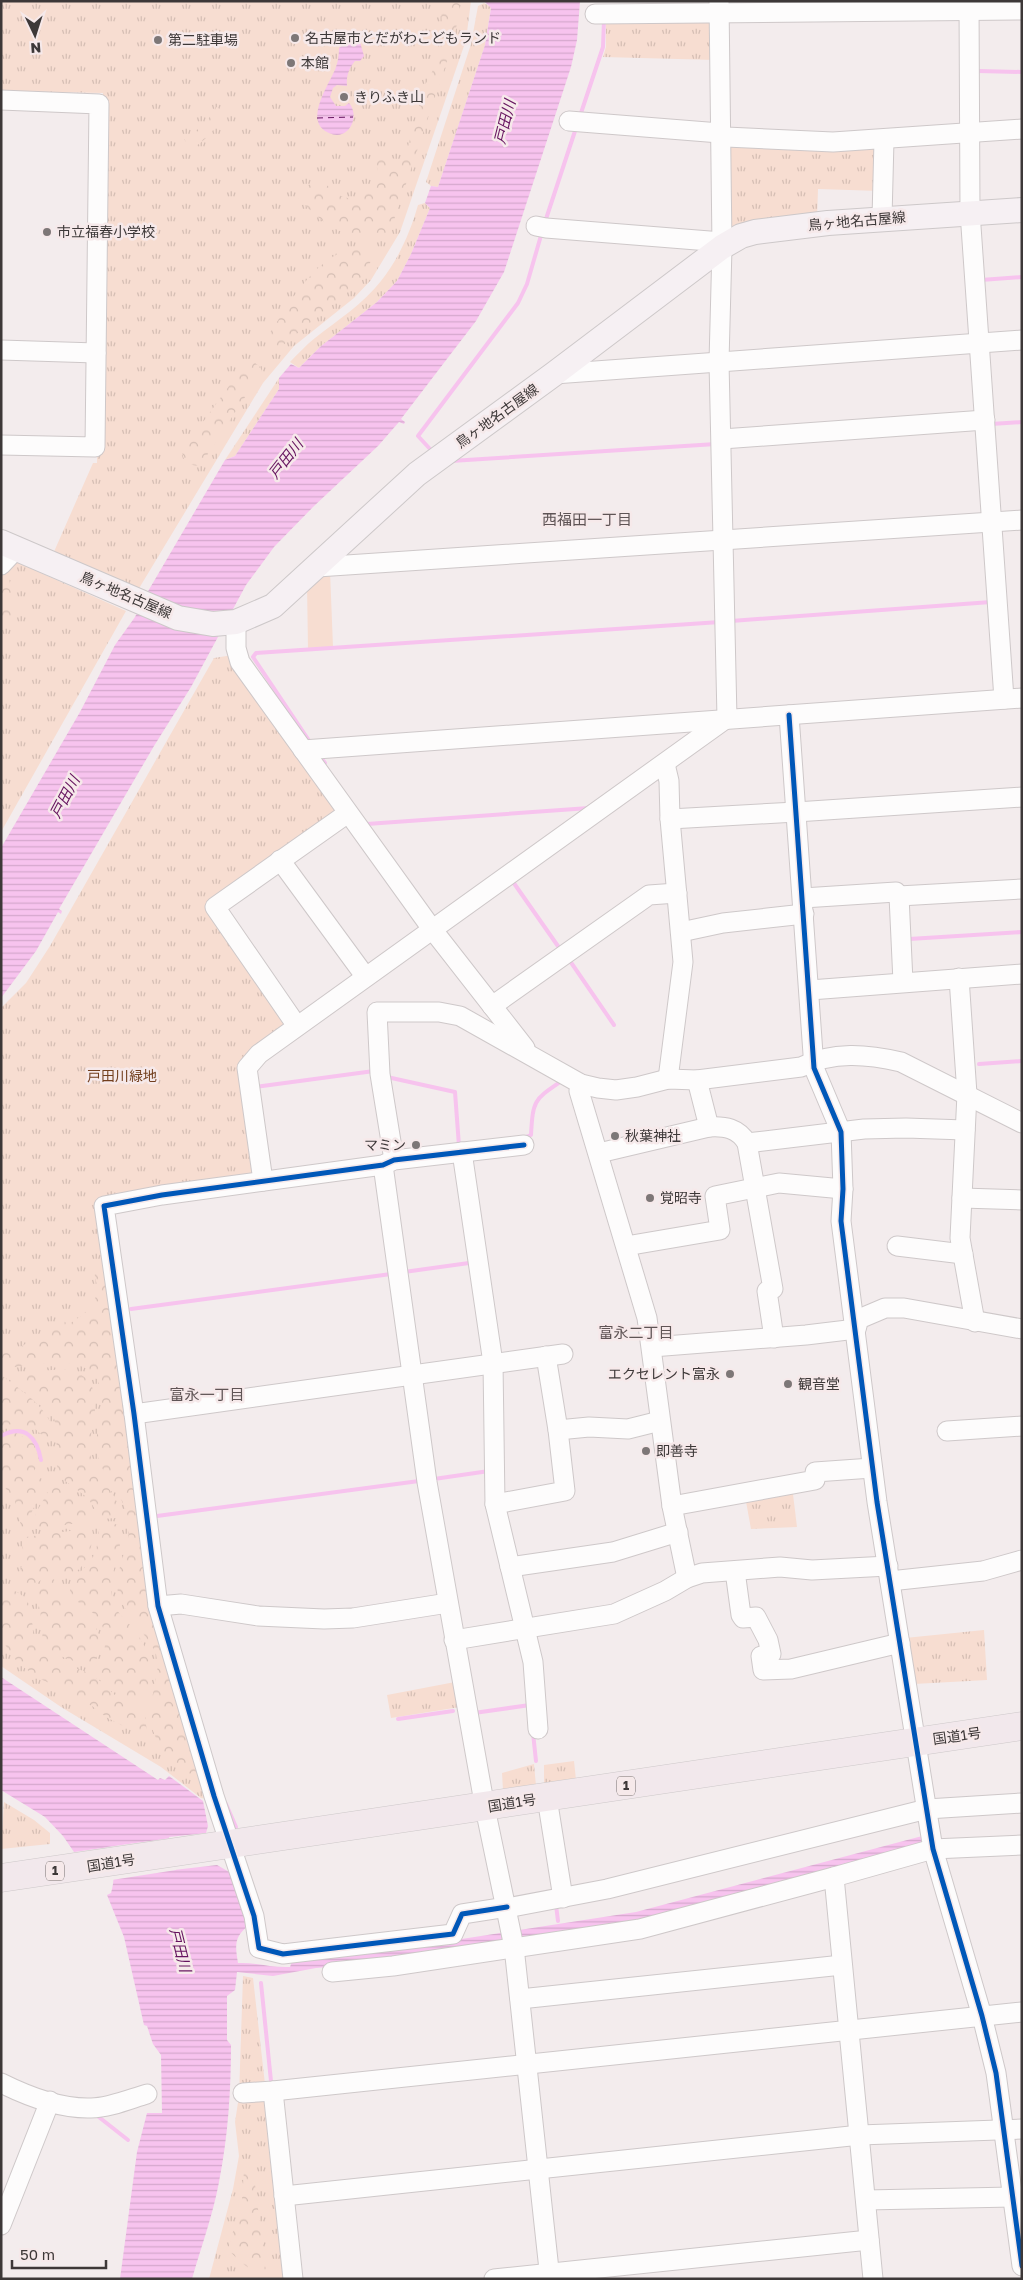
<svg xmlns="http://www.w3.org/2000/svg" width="1023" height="2280" viewBox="0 0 1023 2280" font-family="'Golos Text','Noto Sans JP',sans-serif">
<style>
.grass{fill:url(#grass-tufts)}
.forest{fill:url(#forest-crowns)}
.garden{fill:#f7ddd1}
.water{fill:url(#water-rules)}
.pier{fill:#f3eced}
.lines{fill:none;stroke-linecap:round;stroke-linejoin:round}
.stream{stroke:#f7c3ee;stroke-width:4}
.ferry{stroke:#66145f;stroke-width:1;stroke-dasharray:6 5;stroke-linecap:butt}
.minor-casing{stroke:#cec8c9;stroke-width:21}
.major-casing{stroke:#cdc8c9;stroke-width:26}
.highway-casing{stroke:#cdc8c9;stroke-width:29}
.minor{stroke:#fdfcfc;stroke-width:19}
.major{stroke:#f6f0f3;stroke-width:24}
.highway{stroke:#f2e8ec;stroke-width:28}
.cycleway-casing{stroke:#f6e9ea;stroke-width:8}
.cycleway{stroke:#0057b8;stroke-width:5}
.poi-dot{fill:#7d7777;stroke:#f6e9ea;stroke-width:2}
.labels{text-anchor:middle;stroke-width:5;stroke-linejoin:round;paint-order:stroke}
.shield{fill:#f6e9ea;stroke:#746d6d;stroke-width:1}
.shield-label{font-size:12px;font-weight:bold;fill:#3d3838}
.poi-label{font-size:14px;fill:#3d3838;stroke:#f6e9ea;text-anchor:start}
.street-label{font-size:14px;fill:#3d3838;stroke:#f6e9ea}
.park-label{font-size:14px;fill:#723e1d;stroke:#f6e9ea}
.water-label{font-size:15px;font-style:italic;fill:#66145f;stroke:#f6e9ea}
.neighbourhood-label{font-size:15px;fill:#5f5455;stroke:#f6e9ea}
</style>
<defs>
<pattern id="grass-tufts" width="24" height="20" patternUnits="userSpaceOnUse" patternTransform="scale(1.25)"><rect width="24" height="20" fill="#f7ddd1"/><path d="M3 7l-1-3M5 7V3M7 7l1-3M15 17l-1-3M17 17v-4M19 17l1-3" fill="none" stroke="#d5beb4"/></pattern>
<pattern id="forest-crowns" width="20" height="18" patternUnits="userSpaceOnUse" patternTransform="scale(1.25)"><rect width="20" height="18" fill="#f7ddd1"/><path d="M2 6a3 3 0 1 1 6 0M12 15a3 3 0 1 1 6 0" fill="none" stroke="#d5beb4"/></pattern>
<pattern id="water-rules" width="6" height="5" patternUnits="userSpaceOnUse" patternTransform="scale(1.25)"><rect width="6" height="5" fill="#f7c3ee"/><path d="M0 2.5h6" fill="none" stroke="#d5a8cd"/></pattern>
</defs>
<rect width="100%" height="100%" fill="#f3eced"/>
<!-- grass -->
<g class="grass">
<path d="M1,1h470l-5,39 -66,192 -29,48 -17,18 -60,48 -31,37 -125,207 -85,-36 40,-91h4l6,-370 -102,-2z"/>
<path d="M484,3l7,4 -6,38 -47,142 -7,-1 -5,-4 45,-138 7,-38z"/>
<path d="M710,17l5,43 -112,-3 3,-10v-29z"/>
<path d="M727,141l151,2 2,48 -62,-2 -1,30 -89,19z"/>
<path d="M425,203l5,5 -19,46 -14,27 -20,21 -57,45 -21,21 -9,-6c8,-8 16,-17 25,-24 23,-18 48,-34 66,-57 18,-23 29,-48 37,-76z"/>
<path d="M279,378v11l-44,67 -10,4z"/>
<path d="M14,561l112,50 -125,221v-257z"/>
<path d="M233,655l104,157 -129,92 85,123 -52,35 18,118 -160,21 53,415 60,184 -11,-2 -40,-31 -100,-60 -60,-41v-658l25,-25 24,-37 164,-288z"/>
<path d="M792,1486l5,41 -46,2 -6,-33z"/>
<path d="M984,1630l3,50 -73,4 -9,-46z"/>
<path d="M455,1682l5,25 -69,11 -4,-23z"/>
<path d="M574,1761l2,19 -32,4v-19z"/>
<path d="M534,1764l2,22 -33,4 -1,-17z"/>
<path d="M4,1802l30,18 16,13v11l-49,5z"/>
<path d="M243,1976l10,2 34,301h-78l24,-90 6,-33 -4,-34 4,-26z"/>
</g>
<!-- forest -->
<g class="forest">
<path d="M446,1h15l-6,33 -6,21 -56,168 -8,16c-48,-4 -52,-8 -87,-40 3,-11 15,-21 27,-15 7,4 11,11 19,13 16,6 30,-9 33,-24 1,-4 -1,-11 -1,-15l5,-3 17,5 8,-6 18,-67 19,-36 -2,-44z"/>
<path d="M216,107l9,5v3c-10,13 -19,26 -34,34l-7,-10 21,-15z"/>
<path d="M357,246l23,1 -24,38 -74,61 -3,1 -8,-6 -2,-7c24,-35 44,-76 88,-88z"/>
<path d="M254,362l6,5 2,4 -62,95c-10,0 -20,-6 -17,-16l61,-85z"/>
<path d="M8,570l6,42 -3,9 -10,10v-53z"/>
<path d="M96,1267l9,7 45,342 49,152 -3,5 -12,1 -21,-19 -12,-29 -1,-16 8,-44 -2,-12 -4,-8 -31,-44c-2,-6 -5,-15 -4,-22 3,-19 13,-36 12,-56 -2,-28 -28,-46 -32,-72 -3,-18 6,-36 5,-53 -2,-55 -69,-31 -101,-31v-20l17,1 41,-29h4l5,5c15,-10 30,-19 29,-39 -1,-7 -4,-13 -1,-19z"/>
<path d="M68,1369c10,3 20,8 24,18 11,21 -9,53 1,77 7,17 27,32 27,51l-3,3 -16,1 -13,-21 -28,-21 -4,-15 1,-34 -5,-16 -7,-8 -29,-25 1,-6 4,-1z"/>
<path d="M1,1375c17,13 58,39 51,64 -8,1 -11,-6 -17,-10 -11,-5 -22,-6 -34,-3z"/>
<path d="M16,1433l18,10 5,19 -6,11 9,6 2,6 -14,31 -3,14h-5l-7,-29 -14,-19v-43l8,-5z"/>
<path d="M53,1483c13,-1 41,24 40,38l-57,8 -2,-2 2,-14z"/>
<path d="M117,1524l5,3c0,24 -13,46 -10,69 1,12 10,21 18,29 21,24 23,42 17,72l-3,2 -18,-3 -28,-25 -1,-4c11,-15 12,-39 -3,-53 -6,-6 -23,-14 -24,-24 -1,-12 16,-21 22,-31 5,-8 6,-19 7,-29l5,-4z"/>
<path d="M92,1528c3,17 -7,45 -26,48 -7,2 -13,-2 -20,-1l-17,16 -17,-8c12,-14 12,-24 10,-42l4,-4z"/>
<path d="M53,1579l3,2 -3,6c22,17 66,46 39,77 -8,2 -15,-2 -23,-5 -43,-13 -17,-38 -36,-65l16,-14z"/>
<path d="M6,1588c41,11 16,43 36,65 13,14 32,12 48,21 13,7 21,20 33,27 6,4 14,4 21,9l4,29 -42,-22 -14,-11 -38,-21 -16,-7 -20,-15 -17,-24v-50z"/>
<path d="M246,2167l5,1 3,8 12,98c-13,0 -30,-15 -38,-25l14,-49 2,-30z"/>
</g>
<!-- garden -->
<path class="garden" d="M330,571l3,76 -25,1 -1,-63z"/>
<!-- water -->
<g class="water">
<path d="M484,1h96l-3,39 -6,27 -67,205 -28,49 -75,98 4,3 -1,2 -5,-2 -21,24 -65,61 -39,40 -28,38 -55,102 -37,59 -95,163 3,2 -1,3 -3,-2 -22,39 -35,47v-150l79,-136 35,-67 20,-28 12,-24 78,-133 10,-4 44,-67v-11l12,-14 8,4 21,-21 57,-45 20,-21 14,-27 19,-46 -5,-5 6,-17 7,1 47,-142 6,-37z"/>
<path d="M349,40l11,2 4,14 -4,5h-5c-6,7 -9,15 -8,25l-10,-1 -4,3 -3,9 6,9h9l4,-3c12,14 -1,39 -20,30 -27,-12 1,-49 7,-66 2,-6 3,-12 3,-19z"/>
<path d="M1,1677l157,103 2,-2 5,2 4,-4 34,25 5,25 -2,7 -37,4 5,33 43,-5 14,8 18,52c-15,12 -14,20 -11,38 18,-1 34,5 52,4l2,-6 105,-12 239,-37 290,-77 17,6 -305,82 -242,38 -80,7 -43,8 -36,-4 -2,18 -8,6v44l4,5c0,46 -3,92 -12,137 -6,33 -18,65 -27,97h-72l17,-127 10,-39h15l-1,-58 -8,-11 -6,-18 -3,-1 -20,-88 -17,-42 4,-2c4,-12 4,-35 -2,-46l-35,5 -11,-16 -18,-19 -44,-27z"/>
</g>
<!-- pier -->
<path class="pier" d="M171,1838l5,32 -64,10 -5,-33z"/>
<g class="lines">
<!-- stream -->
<g class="stream">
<path d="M978,71l44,1"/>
<path d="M580,116l23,-69 1,-27"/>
<path d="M545,222l31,-94"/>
<path d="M981,280l41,-3"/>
<path d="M991,424l31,-2"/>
<path d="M430,449l-12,-13 100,-133 9,-19 15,-52"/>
<path d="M451,461l265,-17"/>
<path d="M731,621l260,-19"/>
<path d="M310,742l-57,-85 3,-4 464,-31"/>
<path d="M319,755l6,8"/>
<path d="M365,822l2,2 222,-16"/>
<path d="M511,879l49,70"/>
<path d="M909,939l113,-7"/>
<path d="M570,961l44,64"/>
<path d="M979,1064l43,-3"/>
<path d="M387,1077l68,15 4,54"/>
<path d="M255,1087l119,-16"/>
<path d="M523,1138l8,-3c2,-36 3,-35 32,-55"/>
<path d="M404,1272l65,-9"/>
<path d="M131,1309l260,-35"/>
<path d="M1,1436c24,-13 36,2 40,24"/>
<path d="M434,1479l55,-8"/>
<path d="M157,1516l262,-35"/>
<path d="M474,1713l56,-8"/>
<path d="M398,1719l55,-8"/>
<path d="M533,1733l3,28"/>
<path d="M226,1804l10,23"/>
<path d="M556,1905l2,16"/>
<path d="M261,1983l10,98"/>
<path d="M95,2114l33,26"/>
</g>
<!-- ferry -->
<path class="ferry" d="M317,118l36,-1"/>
<!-- minor casing -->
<g class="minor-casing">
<g id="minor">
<path d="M969,1l1,211 34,487"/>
<path d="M595,14l427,-4"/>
<path d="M1,100l98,4 -4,343 -94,-2"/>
<path d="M569,121l151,12 6,4 107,5 189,-13"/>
<path d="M882,218l2,-78"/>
<path d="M536,226l10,2 176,14"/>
<path d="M1,350l95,3"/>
<path d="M554,374l468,-34"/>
<path d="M722,439l263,-19"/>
<path d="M1,565l16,-17"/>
<path d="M317,567l705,-47"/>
<path d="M236,622v26l4,14 192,267 93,119"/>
<path d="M789,715l25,353 27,64 2,57 -2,32 36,281 56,347 49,167 14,57 26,193"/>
<path d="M303,750l719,-52"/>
<path d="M665,764l4,17 1,38 13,143 -15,117"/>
<path d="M670,819l126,-7 226,-15"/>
<path d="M280,860l85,116"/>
<path d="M803,898l93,-6 3,4"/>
<path d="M681,932l42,-9 81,-9"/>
<path d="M959,978l8,116 -7,144 15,84"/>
<path d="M903,982l-4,-86 123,-7"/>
<path d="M810,990l212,-16"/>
<path d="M492,1006l157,-111 28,-2"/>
<path d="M297,1026l-82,-119 133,-94"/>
<path d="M697,1080l12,47"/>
<path d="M581,1084l-2,7 68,227 25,188 15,72"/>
<path d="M747,1143l117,-14 42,-1 59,2"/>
<path d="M462,1152l31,211 2,141 38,158 5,67"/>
<path d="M599,1153l110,-26c16,-1 29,1 38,16l26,146 -6,2 7,47"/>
<path d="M394,1160l-14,-86 -3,-62h62l21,4 121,68 17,4 18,2 21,-3 31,-8 29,1 104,-13c32,-16 66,-13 100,-5l121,61"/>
<path d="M383,1165l44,317 58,326 29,139 36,332"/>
<path d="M263,1181l-16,-113 12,-14 468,-336 -8,-356 3,-115 -3,-246"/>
<path d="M962,1198l60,2"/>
<path d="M626,1246l94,-16 -5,-34 64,-13 64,6"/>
<path d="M897,1246l66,8"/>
<path d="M856,1329l3,-10 26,-11h19l118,21"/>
<path d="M652,1347l154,-12 50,-6"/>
<path d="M134,1414l429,-60"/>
<path d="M558,1430l31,-3 39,2 32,-8"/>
<path d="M947,1431l75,-5"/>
<path d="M495,1504l70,-13 -7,-61 -12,-74"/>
<path d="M672,1506l143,-26v-8l57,-4"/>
<path d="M510,1567l103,-15 65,-20"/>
<path d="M735,1571l6,44 2,3 13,-1 12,23 3,14 -10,2 2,14 28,-1 109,-26"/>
<path d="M890,1581l93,-10 39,-11"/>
<path d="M158,1606l23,-2 77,12 66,3 29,-1 95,-15"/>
<path d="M454,1640l160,-26 51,-23 22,-13 15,-5 78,-6 32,3 76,-4"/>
<path d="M547,1798l16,100"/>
<path d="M507,1907l-45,7 -9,20 -170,20 -24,-6 -5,-32 -40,-120 -56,-190 -24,-192 -30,-208 58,-11 221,-30 11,-5 130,-15"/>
<path d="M507,1908l100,-19 320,-80 95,-6"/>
<path d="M332,1972l61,-6 247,-37 194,-52"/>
<path d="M520,1999l322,-34"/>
<path d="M1,2083c26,13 61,26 90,25 18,0 39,-9 56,-14"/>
<path d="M273,2091l20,188"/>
<path d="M243,2093l30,-2 749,-79"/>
<path d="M284,2196l576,-61 162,-6"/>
<path d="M866,2200l146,-3"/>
<path d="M1,2225l49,-124"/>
<path d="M494,2279l375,-39"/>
<path d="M873,2279l-39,-402 99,-28 89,-4"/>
</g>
</g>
<!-- major casing -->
<g class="major-casing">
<path id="major" d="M1,542l177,76 35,6 23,-2 37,-16 144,-132 137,-100 168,-127 19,-11 14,-4 73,-9 194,-13"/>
</g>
<!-- highway casing -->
<g class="highway-casing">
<path id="highway" d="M1,1878l1021,-152"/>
</g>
<!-- minor -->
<use href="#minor" class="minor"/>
<!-- major -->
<use href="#major" class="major"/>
<!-- highway -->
<use href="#highway" class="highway"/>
<!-- cycleway casing -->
<g class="cycleway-casing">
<g id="cycleway">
<path d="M789,715l25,353 27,64 2,57 -2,32 36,281 56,347 49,167 14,57 26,193"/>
<path d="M507,1907l-45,7 -9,20 -170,20 -24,-6 -5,-32 -40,-120 -56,-190 -24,-192 -30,-208 58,-11 221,-30 11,-5 130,-15"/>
</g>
</g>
<!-- cycleway -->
<use href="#cycleway" class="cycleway"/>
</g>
<!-- markers -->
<g class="poi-dot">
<circle cx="295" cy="38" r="5"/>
<circle cx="158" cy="40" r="5"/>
<circle cx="291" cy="63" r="5"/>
<circle cx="344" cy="97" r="5"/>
<circle cx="47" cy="232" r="5"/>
<circle cx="615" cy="1136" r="5"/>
<circle cx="416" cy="1145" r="5"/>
<circle cx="650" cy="1198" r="5"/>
<circle cx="730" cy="1374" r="5"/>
<circle cx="788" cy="1384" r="5"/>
<circle cx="646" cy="1451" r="5"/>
</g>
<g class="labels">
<!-- shield labels -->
<g class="shield">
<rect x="617" y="1776.5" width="18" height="19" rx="4"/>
<rect x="46" y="1861.5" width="18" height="19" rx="4"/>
</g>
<g class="shield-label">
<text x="626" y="1790">1</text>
<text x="55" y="1875">1</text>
</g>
<!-- poi labels -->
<g class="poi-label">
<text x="305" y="43">名古屋市とだがわこどもランド</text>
<text x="168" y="45">第二駐車場</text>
<text x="301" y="68">本館</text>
<text x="354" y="102">きりふき山</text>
<text x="57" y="237">市立福春小学校</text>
<text x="625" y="1141">秋葉神社</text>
<text x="406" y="1150" text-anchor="end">マミン</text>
<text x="660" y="1203">覚昭寺</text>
<text x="720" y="1379" text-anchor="end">エクセレント富永</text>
<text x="798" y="1389">観音堂</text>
<text x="656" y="1456">即善寺</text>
</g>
<!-- street labels -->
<g class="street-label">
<text transform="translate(857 221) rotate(-5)" y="5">鳥ヶ地名古屋線</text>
<text transform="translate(497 416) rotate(-36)" y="5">鳥ヶ地名古屋線</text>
<text transform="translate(126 595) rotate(23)" y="5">鳥ヶ地名古屋線</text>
<text transform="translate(957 1736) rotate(-8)" y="5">国道1号</text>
<text transform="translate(512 1803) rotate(-9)" y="5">国道1号</text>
<text transform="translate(111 1863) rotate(-9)" y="5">国道1号</text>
</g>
<!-- park labels -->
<g class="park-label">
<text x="122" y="1081">戸田川緑地</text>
</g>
<!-- water labels -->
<g class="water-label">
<text transform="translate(505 122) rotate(-76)" y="5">戸田川</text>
<text transform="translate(286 459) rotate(-52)" y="5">戸田川</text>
<text transform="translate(65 797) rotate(-62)" y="5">戸田川</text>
<text transform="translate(180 1950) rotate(76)" y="5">戸田川</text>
</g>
<!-- neighbourhood labels -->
<g class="neighbourhood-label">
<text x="587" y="525">西福田一丁目</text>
<text x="636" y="1338">富永二丁目</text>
<text x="207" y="1400">富永一丁目</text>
</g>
</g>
<!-- border -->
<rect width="1023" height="2280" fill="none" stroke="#3d3838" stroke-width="5"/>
<!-- north arrow -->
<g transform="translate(35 35) rotate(176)" stroke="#f6e9ea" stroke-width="4" paint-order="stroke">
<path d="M0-4L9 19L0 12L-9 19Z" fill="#3d3838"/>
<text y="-8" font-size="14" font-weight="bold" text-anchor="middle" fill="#3d3838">N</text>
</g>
<!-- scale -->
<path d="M12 2260v8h94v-8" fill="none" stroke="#3d3838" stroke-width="2.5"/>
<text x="20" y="2260" font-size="15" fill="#3d3838" stroke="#f6e9ea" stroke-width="4" paint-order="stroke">50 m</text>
</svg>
